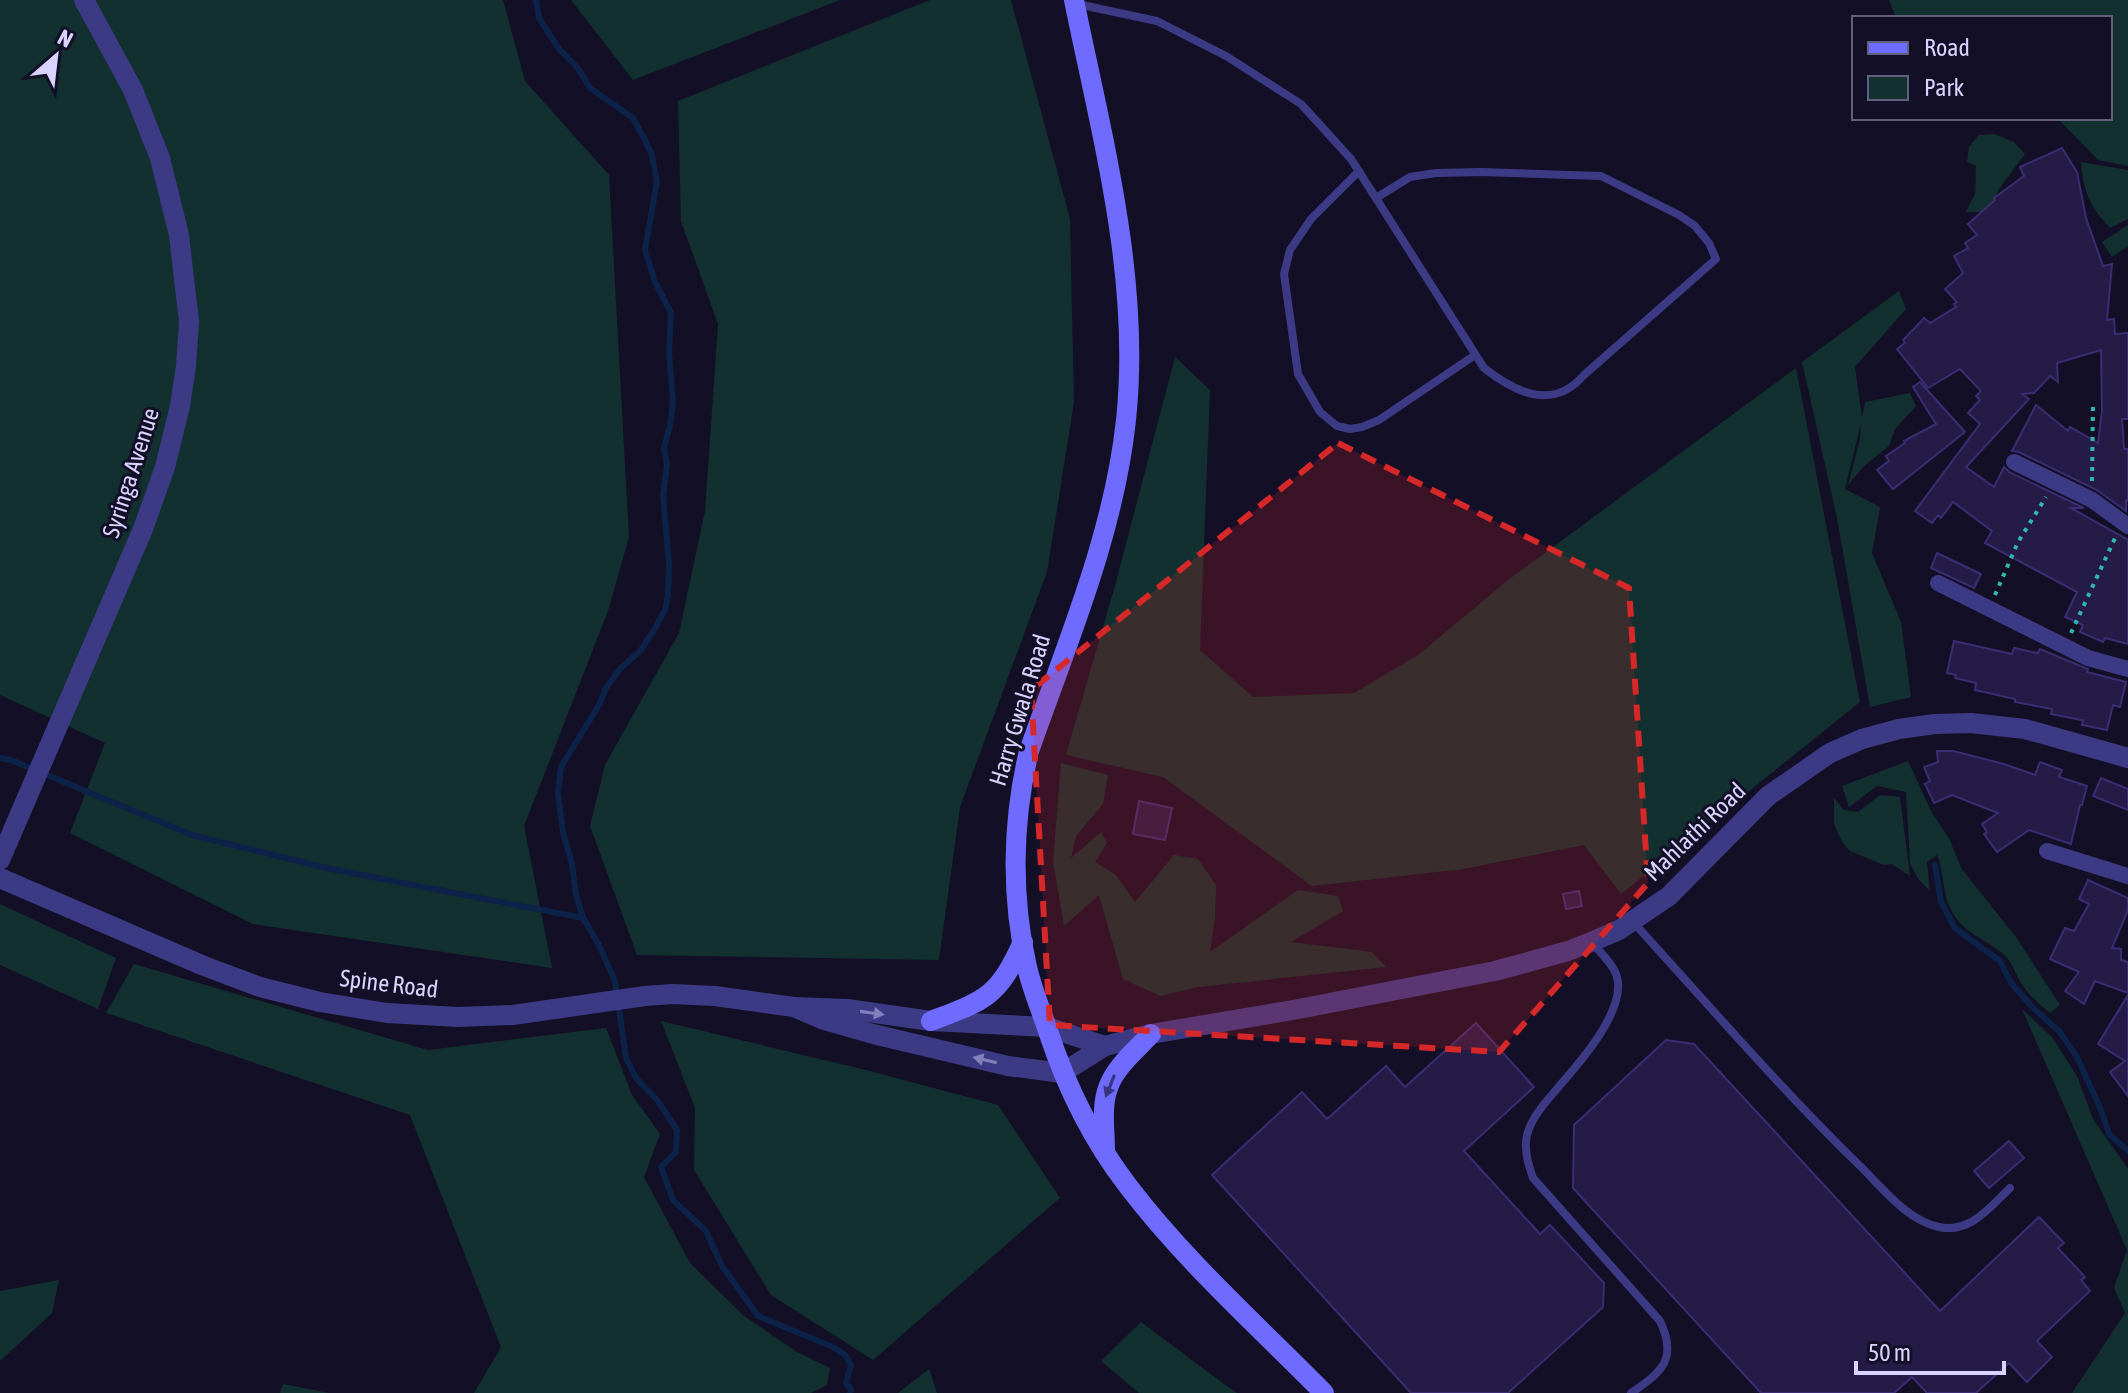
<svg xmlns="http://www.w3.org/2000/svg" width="2128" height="1393" viewBox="0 0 2128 1393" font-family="'Asap Condensed',sans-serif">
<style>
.green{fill:#12302f}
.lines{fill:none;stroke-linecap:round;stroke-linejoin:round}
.stream{stroke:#0c2248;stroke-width:6}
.building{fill:#241b47;stroke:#3b2d73;stroke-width:2}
.path{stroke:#2fb8b0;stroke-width:4;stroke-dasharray:4 6;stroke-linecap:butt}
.service{stroke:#3d3a85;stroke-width:8}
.minor{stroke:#3d3a85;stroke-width:16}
.tertiary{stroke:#3d3a85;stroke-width:20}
.secondary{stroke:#6f6bff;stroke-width:20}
.oneway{fill:#837fbc}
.oneway2{fill:#38347d}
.marked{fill:#d62828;fill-opacity:0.2;stroke:#d62828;stroke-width:6;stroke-dasharray:16 10;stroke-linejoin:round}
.labels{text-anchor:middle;stroke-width:6;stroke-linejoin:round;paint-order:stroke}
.street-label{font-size:24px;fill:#d9d4ff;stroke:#130f26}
</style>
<rect width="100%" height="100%" fill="#130f26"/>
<!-- green -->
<g class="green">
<path d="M0,0h503l22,81 84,94 20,362 -21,74 -84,215 28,142 -299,-44 -183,-91 35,-90 -105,-48z"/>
<path d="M571,0h269l-207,80z"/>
<path d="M930,0h81l59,219 4,183 -27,170 -87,235 -21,153 -302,-5 -47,-129 15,-61 74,-132 26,-122 13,-187 -37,-103 -3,-120z"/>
<path d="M1889,0h239v166l-30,-6 -41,-42h53v-100h-214z"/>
<path d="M1994,134l20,8 11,12 -26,35 -10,23h-23l9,-18 1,-28 -9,-4 2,-15 10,-12z"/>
<path d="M2081,162l47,8v49l-18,9c-20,-21 -27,-37 -29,-66z"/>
<path d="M2128,225v21l-16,11 -10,-15z"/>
<path d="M1899,291l7,18 -51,58 7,51 3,-16 45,-9 6,13 -21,23 -6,17 -25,20 -16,19 12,-46 1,-16 -16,66 35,18 -8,46 29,69 10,75 -41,10 -33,-189 -35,-156z"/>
<path d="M1175,357l35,33 -10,260 53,47 101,-4 64,-38 90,-75 288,-212 64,334 -239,192 -37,-49 -121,24 -151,17 -149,-109 -97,-22 50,-173z"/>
<path d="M1908,761l24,52 17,25 12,30 55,69 44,68 -10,8c-10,-8 -19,-16 -27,-27 -6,-8 -9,-19 -15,-27 -13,-16 -40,-22 -54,-44 -12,-17 -9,-41 -17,-60l-10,7 3,29 -11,-11 -9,-16 -4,-72 -29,-6 -28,21 -7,-21z"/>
<path d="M1061,763l47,12 -5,29 -27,32 -5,22 30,-26 6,11 -12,19 21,13 19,27 39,-47 24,4 18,26 -1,33 -5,34 88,-62 40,6 5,15 -52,31 81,10 14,15 -188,20 -38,9 -37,-17 -24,-84 -35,31 -11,-65z"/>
<path d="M1880,795l20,2 10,79 -18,-12 -8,1 -34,-14 -8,-9 -8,-18v-26l10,12 14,2z"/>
<path d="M0,904l116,54 -18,51 -98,-44z"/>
<path d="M134,964l294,86 178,-22 26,67 28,39 -16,43 46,86 54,53 53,36 33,16 -3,17 -16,8h-337l27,-46 -91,-232 -304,-102z"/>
<path d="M2022,1009l30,28 25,39 16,43 35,50v224h-56l53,-80 -11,-25 13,-38z"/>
<path d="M661,1021l205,49 132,35 62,93 -187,162 -102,-65 -77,-125 1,-62z"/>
<path d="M59,1280l-7,33 -52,48v-70z"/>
<path d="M1141,1322l83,62 13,9h-98l-38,-32z"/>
<path d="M929,1369l8,24h-39z"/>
<path d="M283,1384l46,9h-49z"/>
</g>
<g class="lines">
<!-- stream -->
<g class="stream">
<path d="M536,0l3,18 20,31 19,19 12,20 43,30 18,34 6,29 -12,69 10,32 16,31 -2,40 4,49 -3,24 -6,21 3,18 -4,31 6,68 -1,31 -3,15 -11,20 -13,20 -21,19 -14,19 -7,17 -38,62 -3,27 5,38 9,32 4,31 7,23 16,27 16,36 11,77 10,20 22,23 19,29 -1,22 -15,15 12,33 33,31 16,35 36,50 75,31 12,8 6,10 -5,18 5,6 -1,4"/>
<path d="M0,758l11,2 181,75 139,34 252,49"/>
<path d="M1935,865l6,37 14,26 45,33 11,22 22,25 26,23 18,26 24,53 8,24 19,17"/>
</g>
</g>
<!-- building -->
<g class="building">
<path d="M2062,148l15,24 9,46 17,48 9,-2 -5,56 7,-1 1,15 13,-1v86h-6l2,30h4v52l-2,-1v11l-29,-21 -78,-38 -7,-1 24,-46 32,26 2,-4 28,16 4,-32 -1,-61 -44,13 1,19 -8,-6 -16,17 -12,1 7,5 -63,68 28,20 10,-20 5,5 75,36h-13l57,32v104l-23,-6 -2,4 -23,-10 3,-7 -18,-8 12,-25 -92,-49 7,-12 -39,-29 -12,16 -3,-3 -6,8 -17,-12 65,-87 -12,-11 12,-13 -4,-4 5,-5 -21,-22 -32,19 -31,-39 8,-6 -2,-3 21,-22 6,5 26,-16 -2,-3 3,-2 -12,-13 18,-16 -9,-17 14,-8 -3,-5 12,-8 -9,-11 27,-24 -1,-2 30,-22 -4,-9z"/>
<path d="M1920,382l45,50 -72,57 -16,-19 12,-9 -3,-5 19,-13 -1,-2 32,-17 -23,-37z"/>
<path d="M1937,553l44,21 -7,14 -43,-20z"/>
<path d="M1954,641l58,13 2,-6 24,5 2,-4 48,20 -1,3 39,10 -6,25 -7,-2 -6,25 -25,-5 1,-5h-2l-30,-6 1,-5 -37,-7v-3l-40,-9 1,-7 -21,-5 1,-3 -9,-2z"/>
<path d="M1937,751h16l51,13 31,11 5,-13 22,8 -3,7 28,9 -5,19h-2l-9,39 -42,-14 -32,22 -13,-18 3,-2 -5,-8 16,-11 -46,-18 -18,8 -9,-19 5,-3 -6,-14 14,-5z"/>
<path d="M2101,778l27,11v21l-35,-14z"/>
<path d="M1139,801l33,7 -7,32 -32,-6z"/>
<path d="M2088,880l40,18v12l-16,38 9,1v11l7,2v31l-33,-12 -11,23 -19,-13 14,-19 -29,-13 15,-31 9,3 15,-27 -10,-5z"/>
<path d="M1579,891l3,15 -16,3 -3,-15z"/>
<path d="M2128,995v101l-18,-24 15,-11 -27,-17z"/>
<path d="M1476,1023l58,64 -70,64 76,83 10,-9 54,58 -1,24 -95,86h-97l-199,-218 90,-83 25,27 59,-53 19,21z"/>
<path d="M1666,1040l28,4 246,267 99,-94 25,26 -6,5 27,29 -4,3 9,11 -53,50 15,16 -25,25 -18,-19 -33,30h-49l-15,-16 -18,16h-133l-188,-205 1,-63z"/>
<path d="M2009,1141l15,17 -35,30 -15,-17z"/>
</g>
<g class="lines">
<!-- path -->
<g class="path">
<path d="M2092,481l1,-79"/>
<path d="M1995,595l23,-53 28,-45"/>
<path d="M2071,633l45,-97"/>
</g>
<!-- service -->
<g class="service">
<path d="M1077,4l80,17 69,35 75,48 50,55 133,209c32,25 69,43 100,7l132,-116 -7,-16 -14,-17 -16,-11 -78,-39 -119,-4 -46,1 -26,4 -34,21"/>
<path d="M1359,171l-48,48 -21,31 -6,24 14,100 22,38 17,14 13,3 12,-2 17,-7 96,-65"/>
<path d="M1633,922c74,81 146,165 225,242 23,22 48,56 81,63 31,7 51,-20 71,-39"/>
<path d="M1592,943c8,9 22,22 25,34 9,33 -36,84 -56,107 -13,16 -33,35 -35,57 -1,13 3,25 7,37l127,143c18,38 2,51 -29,72"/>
</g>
<!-- minor -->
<g class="minor">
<path d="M2014,462l78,38 36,26"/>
<path d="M1938,583l150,75 40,11"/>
<path d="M2047,851l81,25"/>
</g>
<!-- tertiary -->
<g class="tertiary">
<path d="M0,860l143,-331 22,-62 15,-61 6,-40 3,-44 -10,-87 -19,-77 -27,-68 -49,-90"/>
<path d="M0,878l204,88 56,21 60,15 67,11 71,4 55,-2 132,-19 28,-2 42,2 79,11 53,2 84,12 116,6 58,19"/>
<path d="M794,1007l30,13 49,14 135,32 54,7 43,-27 46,-12 142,-24 202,-39 73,-20 23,-9 28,-12 50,-34 99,-100 62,-43 32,-14 37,-10 36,-5 36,-1 54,6 103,29"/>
</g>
<!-- secondary -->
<g class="secondary">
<path d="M1074,0c28,138 67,278 52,420 -12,114 -59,223 -97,331 -17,71 -18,146 -2,216 5,22 14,43 21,64 18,55 44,108 80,155 57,75 130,140 196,207"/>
<path d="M931,1021c55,-21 67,-24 92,-79"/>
<path d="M1105,1150c0,-20 -4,-43 3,-62 7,-21 28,-38 43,-54"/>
</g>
</g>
<!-- one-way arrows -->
<defs><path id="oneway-solid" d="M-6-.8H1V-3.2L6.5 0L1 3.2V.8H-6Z" transform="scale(2)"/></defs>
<g class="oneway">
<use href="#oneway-solid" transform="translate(872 1013) rotate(8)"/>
<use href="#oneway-solid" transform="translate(985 1060) rotate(-167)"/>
</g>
<use class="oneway2" href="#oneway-solid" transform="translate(1110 1086) rotate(112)"/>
<!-- marked area -->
<path class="marked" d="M1338,443l291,145 19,295 -149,169 -449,-27 -19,-335z"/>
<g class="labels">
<!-- street labels -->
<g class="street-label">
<text transform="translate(131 473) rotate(-72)" y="8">Syringa Avenue</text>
<text transform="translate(1020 710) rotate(-73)" y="8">Harry Gwala Road</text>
<text transform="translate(1695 832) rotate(-44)" y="8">Mahlathi Road</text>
<text transform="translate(389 984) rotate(7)" y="8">Spine Road</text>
</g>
</g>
<!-- legend -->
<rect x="1852" y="16" width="260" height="104" fill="#130f26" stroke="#625e7d" stroke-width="2"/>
<rect x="1868" y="42" width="40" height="12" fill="#6f6bff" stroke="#625e7d" stroke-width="2"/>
<text x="1924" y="56" font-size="24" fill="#d9d4ff">Road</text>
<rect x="1868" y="76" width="40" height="24" fill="#12302f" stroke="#625e7d" stroke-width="2"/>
<text x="1924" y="96" font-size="24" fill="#d9d4ff">Park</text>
<!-- north arrow -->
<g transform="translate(56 56) rotate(28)" stroke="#130f26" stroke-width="6" paint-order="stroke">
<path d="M0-6L14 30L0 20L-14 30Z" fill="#d9d4ff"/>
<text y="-12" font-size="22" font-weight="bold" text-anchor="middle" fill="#d9d4ff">N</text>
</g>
<!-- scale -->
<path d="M1856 1361v12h148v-12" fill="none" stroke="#d9d4ff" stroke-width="4"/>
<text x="1868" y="1361" font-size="24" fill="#d9d4ff" stroke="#130f26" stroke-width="6" paint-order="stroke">50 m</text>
</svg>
